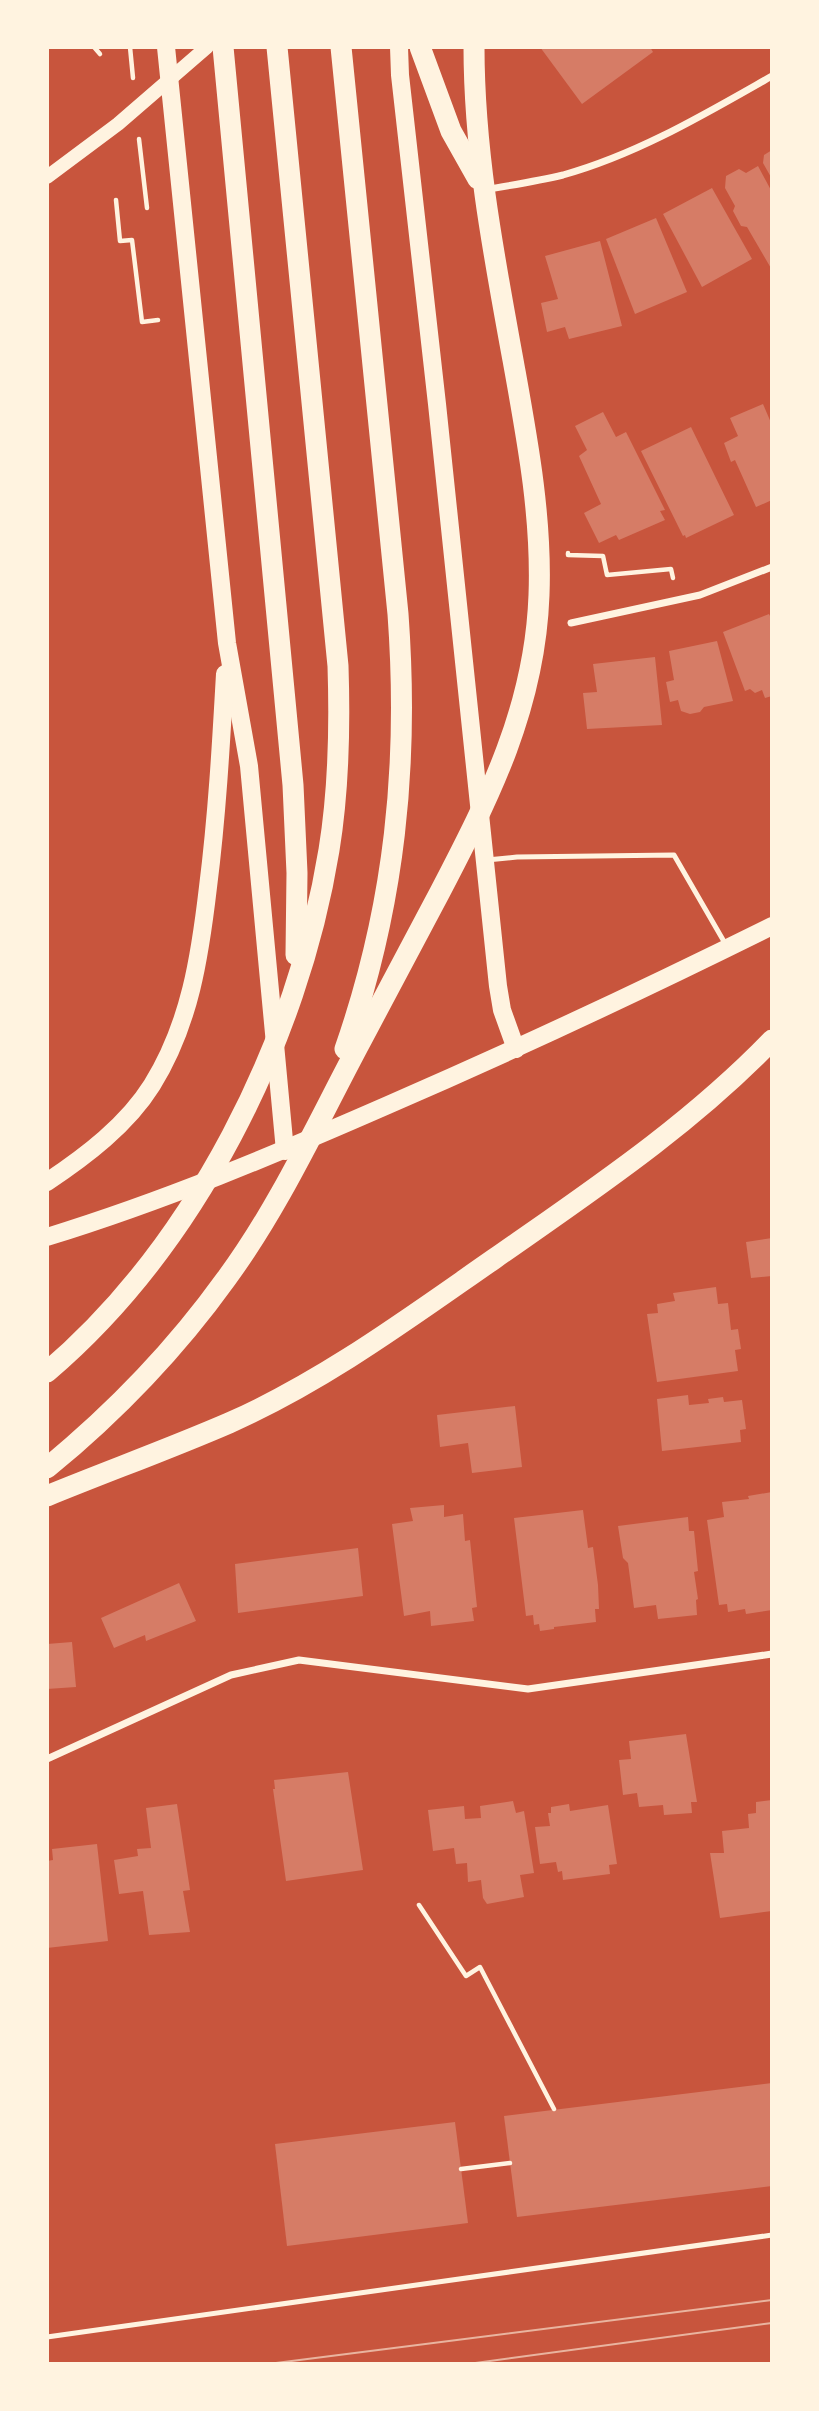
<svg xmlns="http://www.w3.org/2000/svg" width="819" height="2411" viewBox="0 0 819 2411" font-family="Signika,sans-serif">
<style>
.building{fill:#d67c66}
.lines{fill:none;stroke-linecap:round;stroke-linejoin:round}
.path{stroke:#fff3e0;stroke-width:4.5}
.service{stroke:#fff3e0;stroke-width:5}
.minor{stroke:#fff3e0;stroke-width:7}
.secondary{stroke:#fff3e0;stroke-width:14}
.primary{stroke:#fff3e0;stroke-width:18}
.motorway{stroke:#fff3e0;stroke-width:21}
.tram{stroke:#e9b49f;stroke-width:2}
</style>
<rect width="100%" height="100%" fill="#c8553d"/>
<!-- building -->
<g class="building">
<path d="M540,47h110l3,5 -71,52z"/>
<path d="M772,150v29l-9,-16 1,-8z"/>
<path d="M758,166l14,26v78l-25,-43 -6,-1 -8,-15 2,-5 -10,-18 1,-12 13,-7 7,4z"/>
<path d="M712,188l40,71 -50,28 -39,-73z"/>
<path d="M656,218l31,74 -52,22 -29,-75z"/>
<path d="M600,241l22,85 -53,13 -4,-12 -18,5 -6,-29 17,-4 -13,-43z"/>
<path d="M763,404l9,21v75l-16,7 -21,-47 -4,2 -7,-19 14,-7 -8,-18z"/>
<path d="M603,412l13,25 10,-5 39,78 -5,1 5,9 -46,20 -3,-5 -17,8 -15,-30 17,-9 -22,-48 8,-6 -12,-24z"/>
<path d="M691,427l43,88 -48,23 -1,-3 -2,1 -42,-85z"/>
<path d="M769,614l3,6v76l-7,2 -3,-8 -7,3 -5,-4 -5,2 -22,-59z"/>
<path d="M717,641l16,60 -29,6 -4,5 -10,2 -9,-3 -3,-11 -8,2 -4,-20 8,-2 -5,-29z"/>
<path d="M655,657l7,68 -75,4 -4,-36 14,-1 -4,-28z"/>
<path d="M772,1238v38l-21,2 -5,-36z"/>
<path d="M716,1287l2,17 10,-1 3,27 7,-1 3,20 -6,1 3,21 -81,11 -10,-68 11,-1 -1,-9 18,-3 -2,-8z"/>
<path d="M688,1395l1,10 20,-2 -1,-4 15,-2 1,5 18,-2 4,29 -6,1 1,12 -79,9 -5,-52z"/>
<path d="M515,1406l7,61 -50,6 -4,-30 -28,4 -3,-32z"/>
<path d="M772,1492v118l-26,4 -1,-5 -17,3 -1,-8 -8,1 -12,-85 17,-3 -2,-15 27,-3 -1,-3z"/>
<path d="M444,1505v12l19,-3 2,27 5,-1 7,67 -5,1 2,13 -43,5 -1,-15 -26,5 -12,-92 21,-3 -3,-13z"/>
<path d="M583,1510l5,38 5,-1 5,38 1,24h-4l1,13 -42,5v2l-14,2 -1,-7 -5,1 -1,-10 -7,1 -12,-98z"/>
<path d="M688,1517l1,14h5l4,40 -4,1 4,27 -2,1 1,15 -39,4 -2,-14 -22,3 -6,-45 -5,-5 -5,-32z"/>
<path d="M358,1548l5,48 -125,17 -3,-49z"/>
<path d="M179,1583l17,38 -50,20 -1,-6 -31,13 -13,-30z"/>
<path d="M72,1642l4,45 -29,2v-45z"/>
<path d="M686,1734l11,68h-6l1,11 -28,2 -1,-10 -24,2 -2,-14 -14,2 -4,-35 12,-1 -2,-18z"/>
<path d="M348,1772l15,98 -77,11 -13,-92h2l-1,-9z"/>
<path d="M772,1800v111l-52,7 -10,-65h14l-2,-22 27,-3 -1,-14 8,-1v-11z"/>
<path d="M513,1801l3,12 8,-2 10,62 -14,2 4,22 -37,7 -4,-6 -2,-18 -13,2 -1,-19 -11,1 -2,-16 -21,3 -5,-41 36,-4 1,13 16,-1 -1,-12z"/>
<path d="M177,1804l13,86 -7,1 7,41 -41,3 -6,-44 -24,3 -5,-34 24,-4 -1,-7 14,-1 -5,-40z"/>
<path d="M569,1804l1,7 38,-6 9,59 -8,1 1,9 -47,6 -1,-9 -4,1 -2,-10 -16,2 -5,-37 15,-1 -2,-13h3v-6z"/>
<path d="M97,1844l11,97 -61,7v-87l6,-1 -1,-11z"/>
<path d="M772,2083v103l-255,31 -13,-101z"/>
<path d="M455,2122l13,101 -181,23 -12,-102z"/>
</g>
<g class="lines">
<!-- path -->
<g class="path">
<path d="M94,47l6,7"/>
<path d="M130,47l3,31"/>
<path d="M139,139l8,69"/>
<path d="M116,200l4,41 12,-1 10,82 16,-2"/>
<path d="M568,553v2l35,1 4,19 64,-6 2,9"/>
<path d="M419,1905l47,71 14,-9 74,142"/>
<path d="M461,2169l49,-6"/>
</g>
<!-- service -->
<g class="service">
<path d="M487,860l30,-3 157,-2 52,90"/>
<path d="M47,2337l725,-102"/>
</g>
<!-- minor -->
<g class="minor">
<path d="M489,189c24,-4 49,-8 74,-14 75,-21 142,-61 209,-99"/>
<path d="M571,623l129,-28 72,-28"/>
<path d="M47,1759l184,-84 68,-15 229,29 244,-35"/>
</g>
<!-- secondary -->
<path class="secondary" d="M47,177l71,-53 89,-77"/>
<!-- primary -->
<g class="primary">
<path d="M166,47l61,596 22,123 36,385"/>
<path d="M399,47l1,28 37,329 61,582 4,24 14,39"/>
<path d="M47,1182c39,-26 80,-57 105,-97 38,-61 48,-129 56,-198 9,-71 13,-142 17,-213"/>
<path d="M47,1237c117,-36 229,-83 341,-132 129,-56 257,-116 384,-179"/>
</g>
<!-- motorway -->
<g class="motorway">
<path d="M223,47l70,738 4,88 -1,82"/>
<path d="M341,47l57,567c11,151 -3,291 -53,435"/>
<path d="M420,47l31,84 27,48"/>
<path d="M47,1372c148,-126 251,-331 282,-522 10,-61 11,-123 9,-184l-61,-619"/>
<path d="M47,1468c67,-55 128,-118 179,-189 54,-73 93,-160 136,-240 26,-49 52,-98 78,-147 50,-96 95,-185 99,-297 3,-79 -12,-157 -26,-235 -19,-104 -39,-207 -39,-313"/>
<path d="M47,1496c61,-25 122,-47 182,-73 95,-42 180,-105 265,-164 97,-68 195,-133 278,-219"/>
</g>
<!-- tram -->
<g class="tram">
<path d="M268,2364l504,-64"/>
<path d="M468,2364l304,-41"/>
</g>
</g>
<!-- border -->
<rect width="819" height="2411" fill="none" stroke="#fff3e0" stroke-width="98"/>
</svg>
